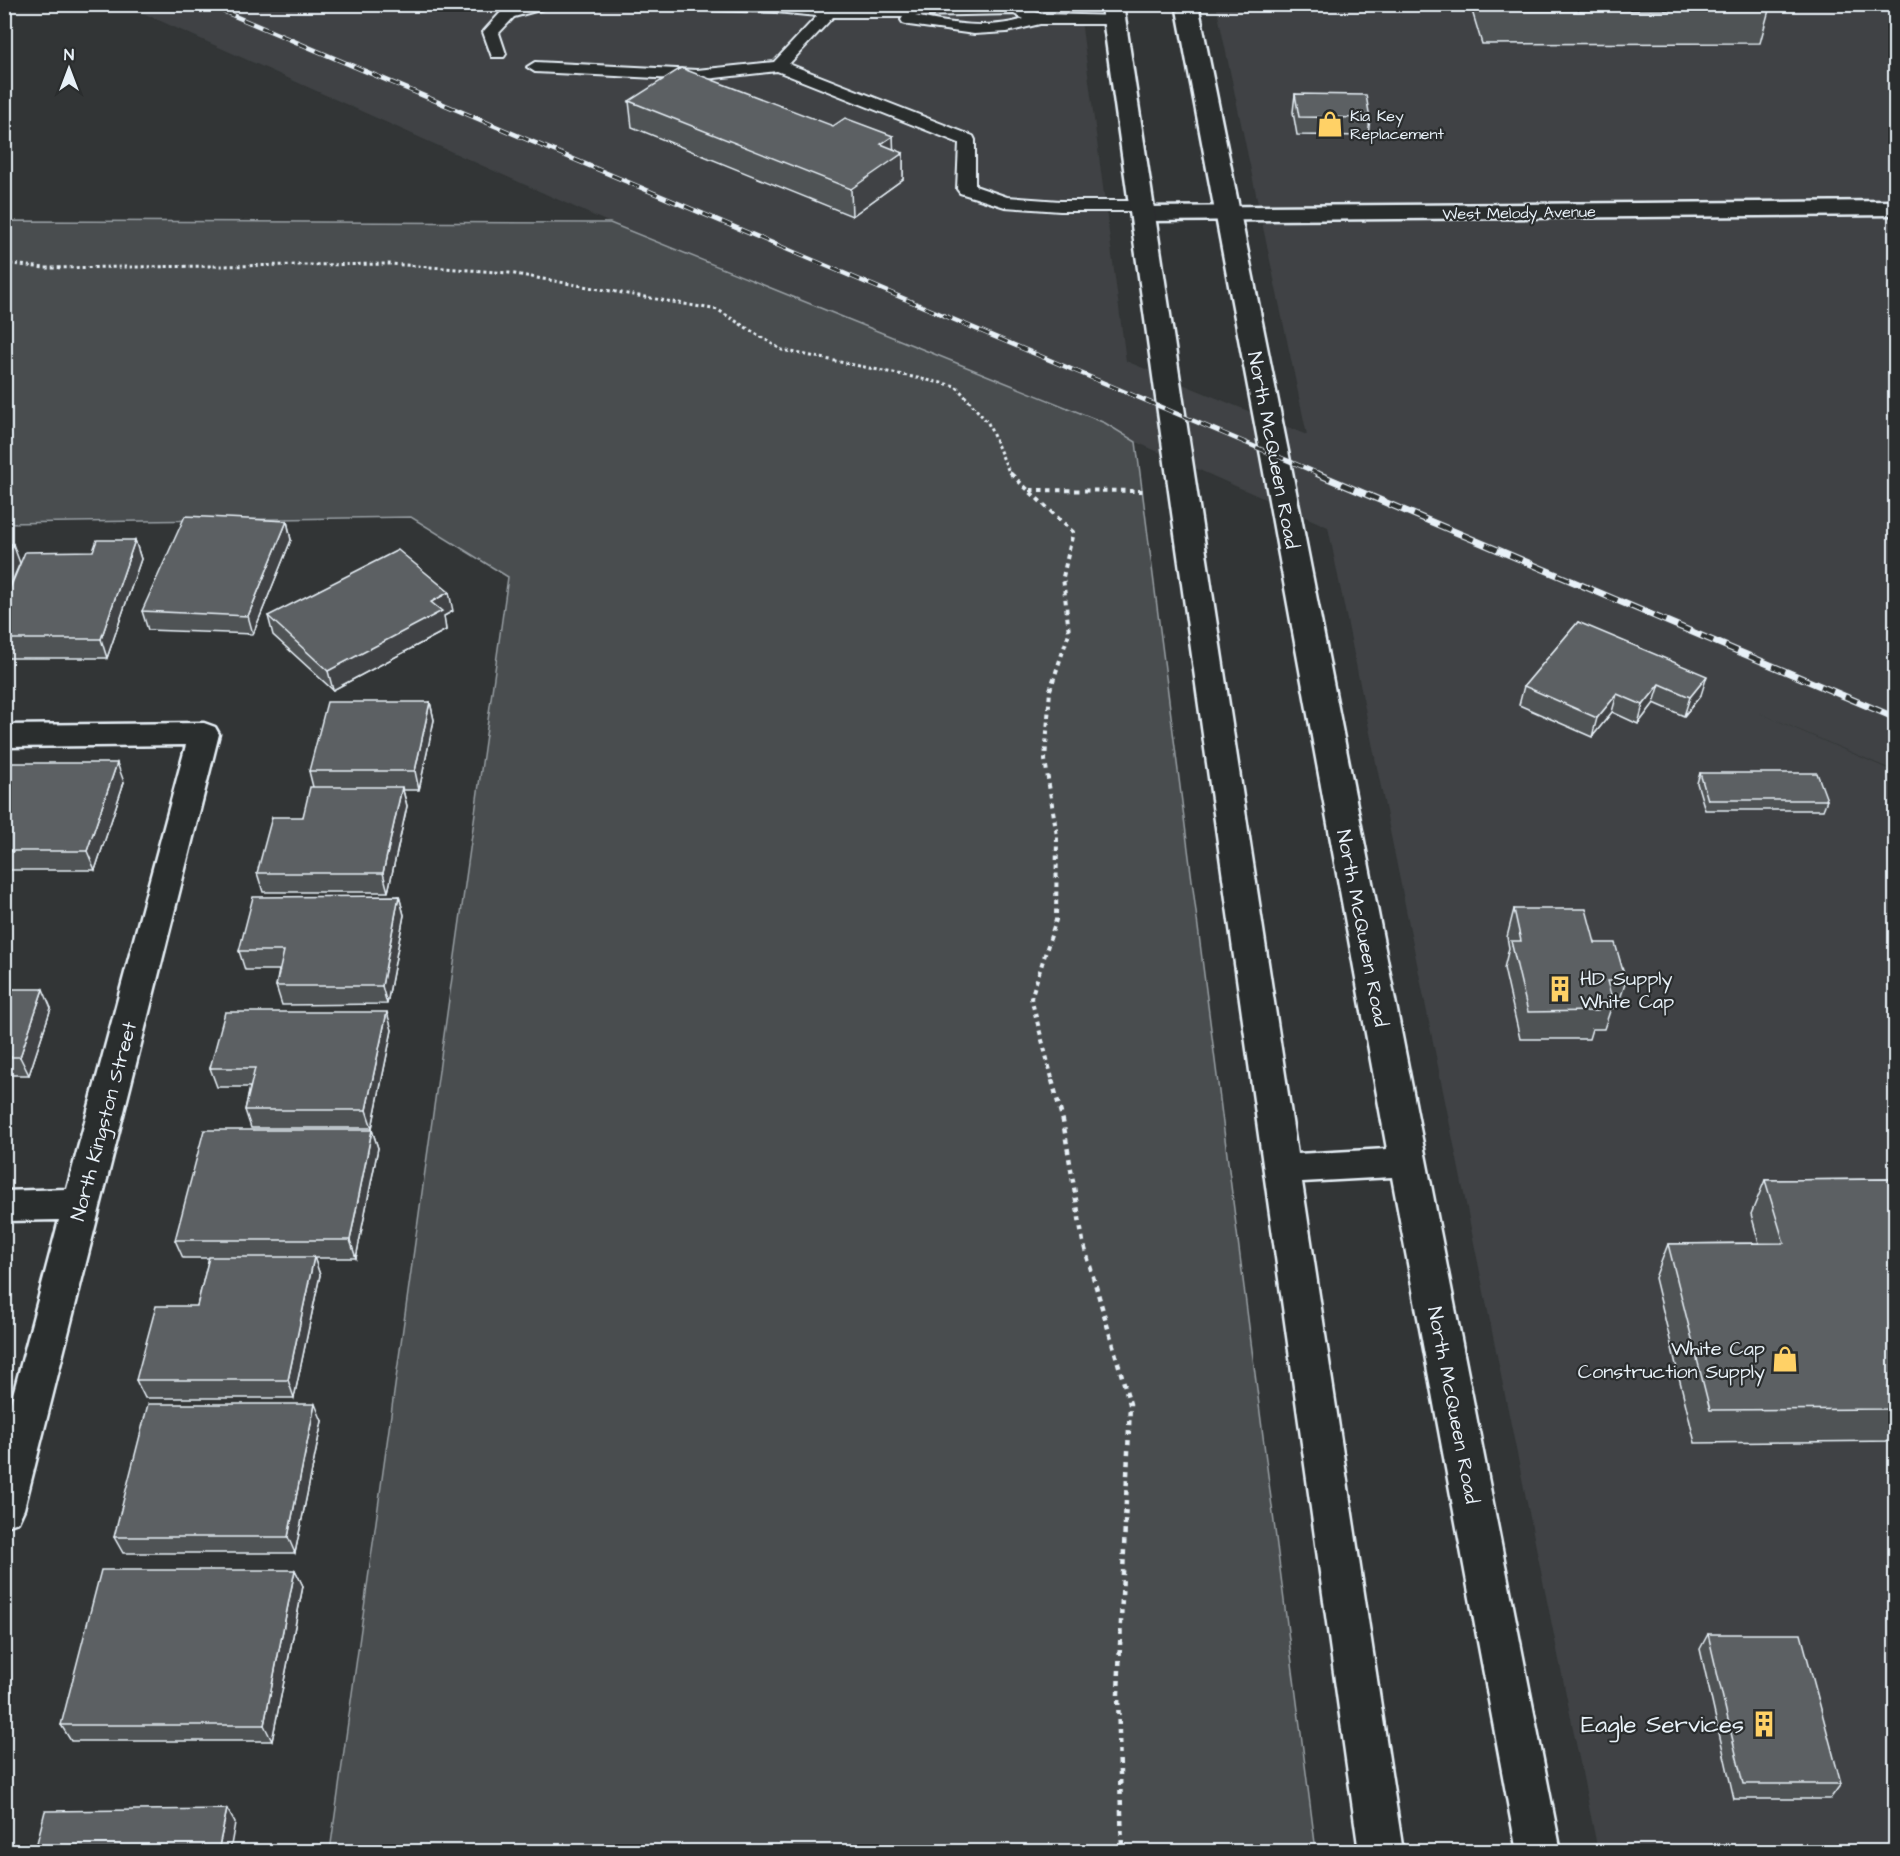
<svg xmlns="http://www.w3.org/2000/svg" width="1900" height="1856" viewBox="0 0 1900 1856" font-family="'Architects Daughter',sans-serif">
<style>
.built{fill:#3f4244}
.green{fill:#494d4f;stroke:#989fa4;stroke-width:1.5}
.lines{fill:none;stroke-linecap:round;stroke-linejoin:round}
.service-casing{stroke:#e8f1f8;stroke-width:4}
.minor-casing{stroke:#e8f1f8;stroke-width:5}
.secondary-casing{stroke:#e8f1f8;stroke-width:5}
.path-far2{stroke:#e8f1f8;stroke-width:3;stroke-dasharray:3 3;stroke-linecap:butt}
.path-far1{stroke:#e8f1f8;stroke-width:4;stroke-dasharray:4.5 4.5;stroke-linecap:butt}
.path{stroke:#e8f1f8;stroke-width:4.5;stroke-dasharray:5 5;stroke-linecap:butt}
.service{fill:#2a2d2e;fill-rule:evenodd}
.minor{fill:#2a2d2e;fill-rule:evenodd}
.secondary{fill:#2a2d2e;fill-rule:evenodd}
.rail-far1-casing{stroke:#e8f1f8;stroke-width:4.5}
.rail-casing{stroke:#e8f1f8;stroke-width:7}
.rail-far1{stroke:#2a2d2e;stroke-width:3;stroke-dasharray:10;stroke-linecap:butt}
.rail{stroke:#2a2d2e;stroke-width:4.5;stroke-dasharray:13;stroke-linecap:butt}
.wall{fill:#4f5355;stroke:#e8f1f8;stroke-width:1.5}
.shaded-wall{fill:#404345;stroke:#e8f1f8;stroke-width:1.5}
.building{fill:#5c6063;stroke:#e8f1f8;stroke-width:1.5}
.labels{text-anchor:middle;stroke-width:4.5;stroke-linejoin:round;paint-order:stroke}
.far-poi-label{font-size:16px;fill:#e8f1f8;stroke:#2a2d2e;text-anchor:start}
.far-street-label{font-size:16px;fill:#e8f1f8;stroke:#2a2d2e}
.street-label{font-size:20px;fill:#e8f1f8;stroke:#2a2d2e}
.poi-label{font-size:20px;fill:#e8f1f8;stroke:#2a2d2e;text-anchor:start}
.near-poi-label{font-size:24px;fill:#e8f1f8;stroke:#2a2d2e;text-anchor:end}
</style>
<rect width="100%" height="100%" fill="#323536"/>
<filter id="ink" filterUnits="userSpaceOnUse"><feTurbulence type="fractalNoise" baseFrequency=".0167" numOctaves="2"/><feDisplacementMap in="SourceGraphic" scale="12" xChannelSelector="R" yChannelSelector="G"/><feConvolveMatrix kernelMatrix="1 2 1 2 8 2 1 2 1" color-interpolation-filters="sRGB"/></filter>
<g filter="url(#ink)">
<!-- built -->
<path class="built" d="M125,5h954l47,356 181,74 -91,-430h679v766l-140,-60 140,61v1079h-297l-270,-1324 -192,-85 -31,-19 -495,-200z"/>
<!-- green -->
<path class="green" d="M4,221l606,2 495,200 31,19 180,1409h-986l178,-1274 -97,-60 -406,6z"/>
<g class="lines">
<!-- service casing -->
<g class="service-casing">
<g id="service">
<path d="M525,4h26l-1,3 -36,10 -15,16 7,21 -2,3h-12l-9,-25 19,-21z"/>
<path d="M654,4h145l81,5 137,-5 24,10 79,2 2,3 -8,5h-74l-33,8 -33,2 -65,-9 -6,-2 -2,-3 2,-3h-70l-44,47 184,72 2,4v46l32,11 53,4h81l6,1 3,4 -3,4 -6,1h-81l-55,-4 -45,-14 -3,-4 2,-46 -182,-72 -80,9 -162,-8 -8,-5 8,-5 162,8 77,-8 43,-46 -41,-4 -115,-3zM1014,14l10,5c-34,11 -74,5 -109,-3z"/>
</g>
</g>
<!-- minor casing -->
<g class="minor-casing">
<g id="minor">
<path d="M1896,201v14l-753,6 -9,-2 -3,-5 3,-5 9,-2z"/>
<path d="M204,723l11,4 4,7 -195,775 -6,13 -14,5v-98l55,-209 -55,1v-30l63,-2 119,-444 -182,2v-22z"/>
</g>
</g>
<!-- secondary casing -->
<g class="secondary-casing">
<path id="secondary" d="M1101,4h22l174,1150 90,-5 -126,-693 -85,-452h22l91,452 272,1396h-44l-125,-675 -90,5 101,670h-44z"/>
</g>
<!-- path-far2 -->
<path class="path-far2" d="M4,263l40,5 347,-4 118,9 209,37 64,40 174,36 32,37 21,49 4,3"/>
<!-- path-far1 -->
<g class="path-far1">
<path d="M1011,474l62,58 -10,45 6,56 -19,57 -5,70 12,76 -1,84 -25,78 22,84"/>
<path d="M1030,490l113,1"/>
</g>
<!-- path -->
<path class="path" d="M1052,1080l11,41 20,121 47,162 -12,290 4,158"/>
<!-- service -->
<use href="#service" class="service"/>
<!-- minor -->
<use href="#minor" class="minor"/>
<!-- secondary -->
<use href="#secondary" class="secondary"/>
<!-- rail-far1 casing -->
<g class="rail-far1-casing">
<path id="rail-far1" d="M206,4l1116,471"/>
</g>
<!-- rail casing -->
<g class="rail-casing">
<path id="rail" d="M1318,474l578,244"/>
</g>
<!-- rail-far1 -->
<use href="#rail-far1" class="rail-far1"/>
<!-- rail -->
<use href="#rail" class="rail"/>
</g>
<!-- wall -->
<g class="wall">
<path d="M1470,4h297l2,6 -9,33 -278,1z"/>
<path d="M1295,94l75,24 -2,18 -71,-1 -4,-23z"/>
<path d="M629,101l264,35v13l10,4v26l-51,37 -220,-89z"/>
<path d="M287,521l4,19 -38,94 -105,-4 -6,-19z"/>
<path d="M135,540l6,19 -34,99h-103v-55l89,-52z"/>
<path d="M453,611l-9,5 2,14 -113,60 -60,-55 -5,-19z"/>
<path d="M1578,622l123,73 -17,21 -30,-13 -16,21 -26,-12 -20,25 -73,-32 5,-19z"/>
<path d="M430,702l4,18 -15,70h-16l4,16 -19,86h-125l-6,-19 46,-56 10,-30 -4,-16z"/>
<path d="M1700,773l127,27 -4,10h-118l-8,-27z"/>
<path d="M124,782l-29,88h-91v-86z"/>
<path d="M399,896l5,19 -17,89 -105,1 -6,-19 3,-16h-34l-6,-19z"/>
<path d="M1514,909l81,34 31,38 -9,27h-6l-7,21h-12l-3,10h-69l-16,-71 5,-20 -2,-11z"/>
<path d="M4,989l47,19 -22,67h-25z"/>
<path d="M392,1030l-20,98h-121l-6,-18 5,-23h-33l-7,-19z"/>
<path d="M372,1130l6,18 -22,110h-42l6,17 -26,123h-149l-9,-18 61,-74 12,-48h-26l-8,-18z"/>
<path d="M1896,1179v262l-201,2 -40,-165 13,-34 91,-1 -8,-29 14,-34z"/>
<path d="M322,1421l-27,132h-172l-9,-16z"/>
<path d="M295,1570l8,16 -31,155h-201l-10,-16z"/>
<path d="M1708,1634l133,150 -11,15h-96l-34,-150z"/>
</g>
<!-- shaded-wall -->
<g class="shaded-wall">
<path d="M893,136l1,23 9,-6v26l-51,37 -1,-27 30,-45z"/>
<path d="M287,521l4,19 -38,94 -5,-18z"/>
<path d="M135,540l6,19 -34,99 -6,-19z"/>
<path d="M13,544l7,19 -16,37v-36z"/>
<path d="M449,592l4,19 -9,5 2,14 -113,60 -5,-19 103,-69z"/>
<path d="M1707,676l-6,19 -17,21 6,-19z"/>
<path d="M1660,684l-6,19 -16,21 5,-19z"/>
<path d="M1617,694l-5,18 -20,25 5,-19z"/>
<path d="M430,702l4,18 -15,70 -4,-19z"/>
<path d="M117,763l7,19 -29,88 -8,-19z"/>
<path d="M402,787l5,19 -19,86 -5,-19z"/>
<path d="M399,896l5,19 -17,89 -5,-18z"/>
<path d="M43,989l8,19 -22,67 -9,-18z"/>
<path d="M387,1012l5,18 -20,98 -6,-18z"/>
<path d="M372,1130l6,18 -22,110 -6,-18z"/>
<path d="M314,1257l6,18 -26,123 -6,-18z"/>
<path d="M315,1404l7,17 -27,132 -7,-16z"/>
<path d="M295,1570l8,16 -31,155 -8,-16z"/>
<path d="M227,1809l8,14 -5,28h-12z"/>
</g>
<!-- building -->
<g class="building">
<path d="M1486,4h281l2,6 -281,1z"/>
<path d="M681,68l152,58 12,-8 48,18 -12,8 22,9 -52,36 -222,-88z"/>
<path d="M1295,94l71,1 4,23 -71,-1z"/>
<path d="M185,516l102,5 -39,95 -106,-5z"/>
<path d="M97,540h38l-34,99h-97v-36l21,-51 68,-1z"/>
<path d="M4,544h9l-9,20z"/>
<path d="M398,550l51,42 -18,10 11,9 -114,60 -60,-55z"/>
<path d="M1578,622l129,54 -17,21 -30,-13 -17,21 -26,-11 -20,24 -73,-32z"/>
<path d="M327,702h103l-15,69h-106z"/>
<path d="M12,763h105l-30,88h-83v-67z"/>
<path d="M1700,773h117l10,27h-119z"/>
<path d="M310,787h92l-19,86h-126l15,-56h31z"/>
<path d="M399,896l-17,90h-106l8,-35h-45l14,-54z"/>
<path d="M1514,909h72l9,34h20l11,38h-19l6,21h-18l3,9 -70,1 -17,-71h10z"/>
<path d="M4,989h39l-23,68h-16z"/>
<path d="M225,1012h162l-21,98h-121l10,-42h-45z"/>
<path d="M204,1130h168l-22,110h-175z"/>
<path d="M1896,1179v230l-186,1 -42,-166 116,-1 -19,-63z"/>
<path d="M209,1257h105l-26,123h-152l20,-74h41z"/>
<path d="M148,1404h167l-27,133h-174z"/>
<path d="M101,1570h194l-31,155h-203z"/>
<path d="M1708,1634h93l40,150h-98z"/>
<path d="M227,1809l-9,42h-183l10,-40z"/>
</g>
</g>
<!-- icons -->
<defs>
<g id="shop-bare" transform="scale(2.07)"><path d="M-5-2.5h2.3a2.7 3.5 0 0 1 5.4 0H5L5.5 6h-11ZM-1.5-2.5h3a1.5 2.3 0 0 0-3 0Z" fill="#ffd166" stroke="#2a2d2e" stroke-width="2.5" paint-order="stroke"/></g>
<g id="building-bare" transform="scale(2.07)"><path d="M-4-6H4V6H1V3H-1V6H-4ZM-2.5-4.3h1.7v1.8h-1.7ZM.8-4.3h1.7v1.8H.8ZM-2.5-1h1.7V.8h-1.7ZM.8-1h1.7V.8H.8Z" fill="#ffd166" stroke="#2a2d2e" stroke-width="2.5" paint-order="stroke"/></g>
</defs>
<g fill-rule="evenodd">
<use href="#shop-bare" x="1330" y="124"/>
<use href="#building-bare" x="1560" y="989"/>
<use href="#shop-bare" x="1785" y="1359"/>
<use href="#building-bare" x="1764" y="1724"/>
</g>
<g class="labels">
<!-- far-poi labels -->
<g class="far-poi-label">
<text x="1350" y="121">Kia Key<tspan x="1350" dy="18">Replacement</tspan></text>
</g>
<!-- far-street labels -->
<g class="far-street-label">
<text transform="translate(1519 212) rotate(-1)" y="6">West Melody Avenue</text>
</g>
<!-- street labels -->
<g class="street-label">
<text transform="translate(1274 450) rotate(79)" y="7">North McQueen Road</text>
<text transform="translate(1363 928) rotate(79)" y="7">North McQueen Road</text>
<text transform="translate(103 1121) rotate(-75)" y="7">North Kingston Street</text>
<text transform="translate(1454 1405) rotate(79)" y="7">North McQueen Road</text>
</g>
<!-- poi labels -->
<g class="poi-label">
<text x="1580" y="985">HD Supply<tspan x="1580" dy="23">White Cap</tspan></text>
<text x="1765" y="1355" text-anchor="end">White Cap<tspan x="1765" dy="23">Construction Supply</tspan></text>
</g>
<!-- near-poi labels -->
<g class="near-poi-label">
<text x="1744" y="1732">Eagle Services</text>
</g>
</g>
<!-- margin -->
<rect width="1900" height="1856" fill="none" stroke="#2a2d2e" stroke-width="24"/>
<rect x="12" y="12" width="1876" height="1832" fill="none" stroke="#e8f1f8" stroke-width="2" filter="url(#ink)"/>
<!-- north arrow -->
<g transform="translate(69 69)" stroke="#2a2d2e" stroke-width="4.5" paint-order="stroke">
<path d="M0-4.5L10 22L0 15L-10 22Z" fill="#e8f1f8"/>
<text y="-9" font-size="16" font-weight="bold" text-anchor="middle" fill="#e8f1f8">N</text>
</g>
</svg>
